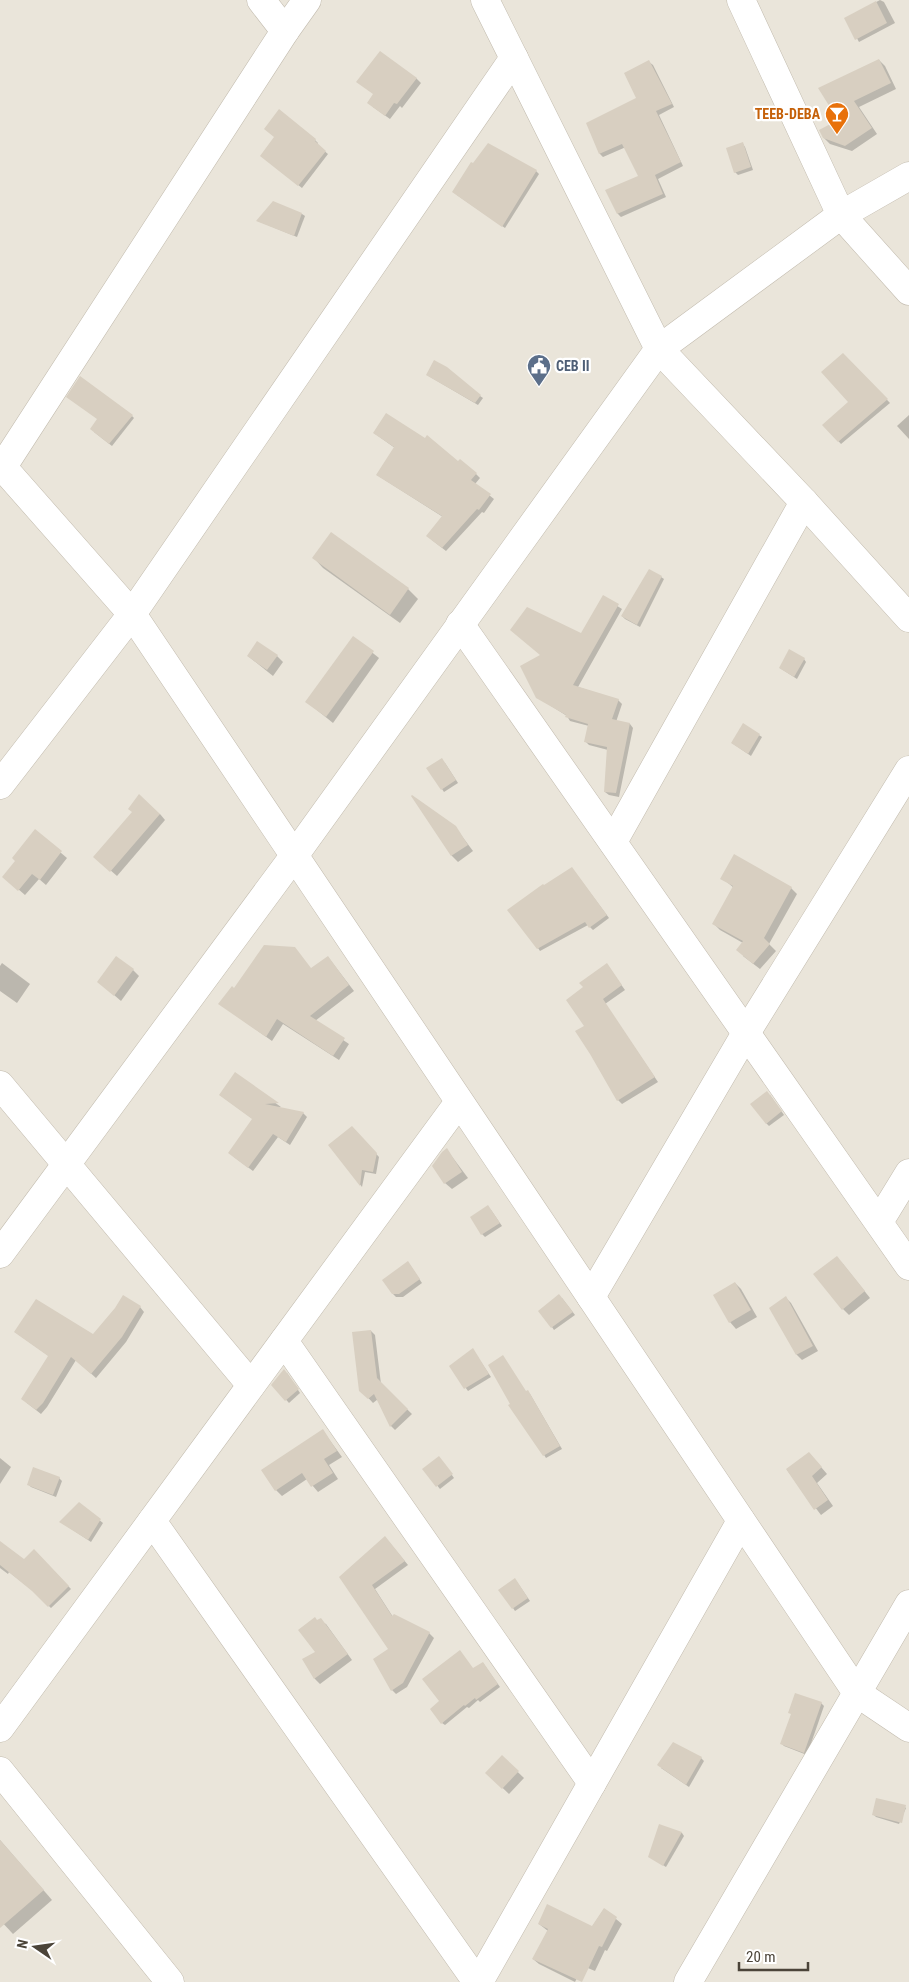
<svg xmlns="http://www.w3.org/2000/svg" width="909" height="1982" viewBox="0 0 909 1982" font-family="'Roboto Condensed',sans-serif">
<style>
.residential{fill:#eae5da}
.shadow{fill:#0003}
.building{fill:#d8cfc1}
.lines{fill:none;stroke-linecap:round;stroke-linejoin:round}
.minor-casing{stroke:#c2bbae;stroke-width:29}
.minor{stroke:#fff;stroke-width:28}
.labels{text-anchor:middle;stroke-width:4.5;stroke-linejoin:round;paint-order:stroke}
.food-label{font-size:14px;font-weight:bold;fill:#c56008;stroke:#fff;text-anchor:end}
.service-label{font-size:14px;font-weight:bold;fill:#4e5e75;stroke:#fff;text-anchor:start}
</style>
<rect width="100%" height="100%" fill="#f6f3ec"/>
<!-- residential -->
<rect class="residential" x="0" y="0" width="909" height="1982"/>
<!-- shadow -->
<g class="shadow">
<path d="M880,0l4,2 11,21 -36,19 -13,-24z"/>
<path d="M879,60l6,6 11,23 -37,18 18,27 -25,17 -22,-7 -6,-6 16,-17z"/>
<path d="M649,62l4,3 21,42 -15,8 24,51 -25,13 8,18 -45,20 -3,-3 -11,-23 33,-15 -14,-29 -23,10 -3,-3 -12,-31 50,-24z"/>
<path d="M416,78l5,5 -19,25 -2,-2 -10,13 -17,-12z"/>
<path d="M279,111l36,29 3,3 -1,2 11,9 -26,34 -38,-30 11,-21z"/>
<path d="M743,144l2,3 8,23 -15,5 -3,-3z"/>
<path d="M536,171l3,3 -34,54 -48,-33z"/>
<path d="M302,214l3,2 -8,21 -39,-16z"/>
<path d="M843,354l47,49 -49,41 -17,-19 26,-22z"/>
<path d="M427,375l53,21 3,2 -5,7z"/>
<path d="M909,415v24l-12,-13z"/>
<path d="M132,416l2,2 -22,28 -18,-14z"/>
<path d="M374,433l84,30 18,11 4,4 -5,6 19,15 -10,14 -2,-1 -36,39 -14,-11 11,-23 -66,-42 18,-27z"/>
<path d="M332,534l76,55 10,10 -18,24 -77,-55 -9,-10z"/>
<path d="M661,577l3,2 -24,48 -15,-8 -3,-3z"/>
<path d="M603,597l19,12 -44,78 40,13 4,4 -6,18 14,2 3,4 -14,69 -10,-2 -4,-3 3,-42 -19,-5 -4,-4 4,-15 -19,-5 -3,-5 -30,-19 45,-62z"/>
<path d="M354,638l25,20 -46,65 -26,-21z"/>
<path d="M248,656h29l6,6 -10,14z"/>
<path d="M804,659l2,3 -9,17 -17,-11z"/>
<path d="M743,725l19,12 -11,19 -19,-13z"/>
<path d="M445,763l13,20 -14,9 -2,-3z"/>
<path d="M414,798l41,29 18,24 -15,11 -6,-6z"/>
<path d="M133,812l27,2 5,6 -48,56 -16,-14z"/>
<path d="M35,831l32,27 -21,27 -7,-6 -14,16 -15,-13 7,-21z"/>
<path d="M574,871l35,47 -16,12 -5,-5 -48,26 -2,-3z"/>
<path d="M722,878l69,10 6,6 -28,50 7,7 -16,18 -17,-13v-13l-23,-13 -6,-6 20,-36z"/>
<path d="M328,957l26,34 -39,30 34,23 -10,16 -56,-36 -11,17 -52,-37 14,-15 78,-20z"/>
<path d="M2,963l28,21 -13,19 -17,-12v-25z"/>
<path d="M607,965l18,25 -20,14 53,78 -36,22 -4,-4 -33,-74 -1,-38z"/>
<path d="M133,970l6,6 -18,25 -22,-19z"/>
<path d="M235,1074l46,33h-5l27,6 4,4 -17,28 -12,-8 -25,34 -19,-14 19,-38 -33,-24z"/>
<path d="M770,1095l14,20 -15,11 -3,-3z"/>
<path d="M352,1128l27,29 -3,17 -11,-2 -3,15 -32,-42z"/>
<path d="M447,1150l21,28 -16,11 -7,-6z"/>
<path d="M491,1210l11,16 -17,11 -3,-3z"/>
<path d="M843,1264l27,34 -21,17 -6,-6z"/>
<path d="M410,1265l12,18 -19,14h-7l-3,-3z"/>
<path d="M735,1283l6,6 16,28 -21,12 -6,-7z"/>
<path d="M562,1298l13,17 -21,15 -2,-3z"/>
<path d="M786,1298l5,5 27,48 -16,9 -5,-5 -26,-47z"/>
<path d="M140,1307l4,5 -18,30 -30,36 -20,-18 -29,47 -6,7 -14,-11 22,-47 -34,-24 78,4z"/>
<path d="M371,1331l4,4 6,49 31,30 -17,16 -4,-4 -13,-27 -5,4 -12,-13z"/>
<path d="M475,1353l16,24 -23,14 -18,-25z"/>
<path d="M287,1373l13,20 -11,10 -16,-18z"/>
<path d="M526,1392l4,2 32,55 -16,9 -34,-54z"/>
<path d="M323,1431l19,26 -13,8 9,14 -20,13 -11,-13 -25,17 -6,-6z"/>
<path d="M0,1458l11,9 -11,17z"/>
<path d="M441,1460l13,18 -14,11 -16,-20z"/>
<path d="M815,1460l12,14 -10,9 16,23 -12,9 -34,-45z"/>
<path d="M59,1478l3,3 -6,16 -25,-10 -3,-3z"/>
<path d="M79,1504l24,19 -12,19 -30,-20z"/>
<path d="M389,1542l19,23 -33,24 18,28 36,16 5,5 -27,49 -11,7 -4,-4 -3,-41 -48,-72z"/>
<path d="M0,1546l24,15 10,-10 37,38 -20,19 -15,-15 -27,-21 -1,2 -8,-6z"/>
<path d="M517,1582l13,19 -15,10 -2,-3z"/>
<path d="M318,1621l8,3 26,36 -32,24 -5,-5 -11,-20 13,-7z"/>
<path d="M483,1663l17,24 -20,15 -2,-2 -9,8 -2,-1 -22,18 -3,-2 31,-54z"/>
<path d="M821,1703l3,3 -17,49 -23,-9 -3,-3z"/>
<path d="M502,1757l22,21 -15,16 -22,-21z"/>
<path d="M701,1758l3,3 -15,26 -28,-19z"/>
<path d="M903,1806l3,2 -7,16 -23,-7 -3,-3z"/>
<path d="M659,1826l23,7 2,3 -18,31 -13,-8z"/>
<path d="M0,1840l52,60 -39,34 -13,-14z"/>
<path d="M604,1909l18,15 -15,27 -2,-1 -10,21 -12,-5 -8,16 -36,-18 -6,-5 15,-28 -9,-7 53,3z"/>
</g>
<!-- building -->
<g class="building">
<path d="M876,1l11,22 -32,17 -11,-22z"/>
<path d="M380,51l37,27 -20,26 -3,-1 -9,13 -18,-13 6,-9 -17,-12z"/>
<path d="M879,59l12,24 -37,18 18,27 -27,18 -22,-8 -4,-8 19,-10 -20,-32z"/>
<path d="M649,60l23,44 -16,7 25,51 -26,13 8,19 -46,20 -12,-24 33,-14 -16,-32 -23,10 -13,-31 50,-25 -12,-25z"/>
<path d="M279,109l37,30 -1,2 11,10 -28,35 -38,-30 14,-19 -10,-8z"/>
<path d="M743,142l8,25 -17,6 -8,-25z"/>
<path d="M488,143l49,27 -35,57 -50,-35 19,-30 2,1z"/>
<path d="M273,201l29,12 -8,23 -38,-15z"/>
<path d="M843,353l45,46 -50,43 -16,-17 26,-23 -27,-30z"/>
<path d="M434,360l13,7 34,28 -6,8 -49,-28z"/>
<path d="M80,376l53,39 -24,29 -19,-15 7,-10 -31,-22z"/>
<path d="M386,413l39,25 2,-3 31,26 2,-2 17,14 -6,7 20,14 -12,16 -2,-1 -35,39 -16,-12 16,-20 -66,-41 18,-28 -21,-14z"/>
<path d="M331,532l78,56 -19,27 -78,-57z"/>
<path d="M649,569l13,7 -25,49 -16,-9z"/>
<path d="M603,595l16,9 -46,81 46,14 -7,20 18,4 -14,70 -12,-1 3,-45 -23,-5 4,-18 -23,-7 1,-2 -30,-17 -16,-32 20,-11 -30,-25 17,-23 54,26z"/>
<path d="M353,636l21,15 -48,66 -21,-15z"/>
<path d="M257,641l21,14 -11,15 -20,-14z"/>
<path d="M789,649l16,9 -11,19 -15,-9z"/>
<path d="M743,723l17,11 -12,20 -17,-11z"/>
<path d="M442,758l14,22 -15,10 -15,-22z"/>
<path d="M139,794l21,20 -50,58 -17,-15 39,-45 -4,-3z"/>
<path d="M412,795l44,31 12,19 -17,11 -40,-60z"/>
<path d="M35,829l27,22 -22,29 -8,-6 -14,17 -16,-14 13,-16 -3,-3z"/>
<path d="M734,854l58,33 -28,51 6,6 -17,20 -17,-14 7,-9 -31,-17 21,-38 -13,-7z"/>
<path d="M572,867l35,48 -18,13 -4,-6 -48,27 -30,-39 36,-26 1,1z"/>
<path d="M264,945l31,2 16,21 17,-12 21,29 -39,31 35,22 -12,18 -56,-37 -11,18 -48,-33 14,-18 2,2z"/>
<path d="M116,956l18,13 -20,27 -17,-14z"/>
<path d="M607,963l15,22 -19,14 52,78 -38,24 -27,-47 -15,-23 9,-5 -18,-26 17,-13 -4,-4z"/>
<path d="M235,1072l44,31 -14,1 39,8 -18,30 -13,-8 -25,34 -20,-15 24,-34 -33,-24z"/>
<path d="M767,1091l15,20 -16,13 -16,-20z"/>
<path d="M352,1126l25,27 -4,19 -11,-2 -2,16 -32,-41z"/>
<path d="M447,1148l15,24 -18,12 -12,-18 10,-14z"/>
<path d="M488,1205l12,18 -19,12 -11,-18z"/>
<path d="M837,1256l28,35 -23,19 -29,-36z"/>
<path d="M408,1261l12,18 -21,15h-7l-10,-14z"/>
<path d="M735,1282l16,28 -22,13 -16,-28z"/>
<path d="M559,1294l14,18 -22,16 -13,-17z"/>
<path d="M123,1295l18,11 -19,31 -31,37 -20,-17 -28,46 -7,7 -15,-11 27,-43 -34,-24 22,-33 57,35 22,-26z"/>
<path d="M786,1296l27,50 -17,9 -27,-47z"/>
<path d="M371,1330l6,48 31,31 -18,18 -16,-33 -6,5 -9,-8 -7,-59z"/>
<path d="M473,1348l16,26 -25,15 -15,-23z"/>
<path d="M503,1355l23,36 2,-1 32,56 -17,10 -35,-51 2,-1 -22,-39z"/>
<path d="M284,1369l15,20 -14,12 -14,-16z"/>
<path d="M323,1429l14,22 -13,8 9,14 -22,14 -9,-14 -27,18 -14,-21z"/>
<path d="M809,1452l13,15 -10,9 16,24 -14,10 -28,-41z"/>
<path d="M439,1456l14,18 -17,13 -14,-18z"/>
<path d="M33,1467l27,10 -7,18 -26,-10z"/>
<path d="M79,1502l22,17 -13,21 -29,-18z"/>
<path d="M385,1536l20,25 -33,24 20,31 2,-2 36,18 -27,51 -12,8 -18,-32 15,-10 -49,-72z"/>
<path d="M0,1541l24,18 10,-10 35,37 -21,21 -16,-16 -32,-26z"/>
<path d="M515,1578l13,20 -16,11 -14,-19z"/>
<path d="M315,1617l2,3 4,-2 27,36 -34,25 -12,-20 13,-7 -17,-22z"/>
<path d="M460,1650l13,18 10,-6 15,22 -22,16 -1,-2 -10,8 -1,-1 -23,19 -11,-15 9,-8 -17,-22z"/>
<path d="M795,1693l27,9 -18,51 -24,-9 11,-30 -3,-1z"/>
<path d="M673,1742l29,15 -16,28 -29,-20z"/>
<path d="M502,1755l17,16 -17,18 -17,-16z"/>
<path d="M876,1798l30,7 -4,18 -30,-8z"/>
<path d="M659,1824l23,8 -19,34 -15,-9z"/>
<path d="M0,1840l44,50 -44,38z"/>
<path d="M547,1904l45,22 12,-18 13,9 -15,30 -3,-1 -17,36 -50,-23 16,-30 -10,-5z"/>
</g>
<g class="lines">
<!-- minor casing -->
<g class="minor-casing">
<g id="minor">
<path d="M261,0l24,31"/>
<path d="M485,0l174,349 145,153 105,116"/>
<path d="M741,0l100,215 68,76"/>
<path d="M0,464l132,150 725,1079 52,35"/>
<path d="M0,471l285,-440 22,-31"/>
<path d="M460,624l449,642"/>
<path d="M0,785l132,-171 382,-556"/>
<path d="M613,842l191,-340"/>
<path d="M0,1085l251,300"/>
<path d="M879,1222l30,-49"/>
<path d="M0,1254l294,-398 365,-507 182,-134 68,-39"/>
<path d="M591,1297l155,-264 163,-263"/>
<path d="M284,1341l308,442"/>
<path d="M152,1521l325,461"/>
<path d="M0,1728l459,-626"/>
<path d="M0,1771l170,211"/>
<path d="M479,1982l262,-461"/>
<path d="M688,1982l221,-378"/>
</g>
</g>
<!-- minor -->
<use href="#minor" class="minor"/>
</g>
<!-- icons -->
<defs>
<g id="bar-pin" transform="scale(1.25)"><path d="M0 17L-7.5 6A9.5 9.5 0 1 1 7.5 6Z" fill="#e8710a" stroke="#fff"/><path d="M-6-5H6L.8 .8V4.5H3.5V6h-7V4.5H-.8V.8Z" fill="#fff"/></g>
<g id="civic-pin" transform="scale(1.25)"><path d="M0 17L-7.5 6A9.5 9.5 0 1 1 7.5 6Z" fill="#5c6f8a" stroke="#fff"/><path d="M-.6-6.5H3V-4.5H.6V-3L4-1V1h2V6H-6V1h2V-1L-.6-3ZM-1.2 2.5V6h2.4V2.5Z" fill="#fff"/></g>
</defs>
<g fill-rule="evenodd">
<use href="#bar-pin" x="837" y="114"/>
<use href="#civic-pin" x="539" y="366"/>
</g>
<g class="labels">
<!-- food labels -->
<g class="food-label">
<text x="820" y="119">TEEB-DEBA</text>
</g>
<!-- service labels -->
<g class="service-label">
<text x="556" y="371">CEB II</text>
</g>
</g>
<!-- north arrow -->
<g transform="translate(35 1947) rotate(283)" stroke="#ffffff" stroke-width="4" paint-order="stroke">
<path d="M0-4L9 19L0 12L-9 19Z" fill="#4b4439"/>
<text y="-8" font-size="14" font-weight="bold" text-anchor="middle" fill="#4b4439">N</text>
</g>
<!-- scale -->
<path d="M739 1962v8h69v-8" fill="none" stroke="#4b4439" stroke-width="2.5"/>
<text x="746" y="1962" font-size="15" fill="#4b4439" stroke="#ffffff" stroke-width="4" paint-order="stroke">20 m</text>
</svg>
